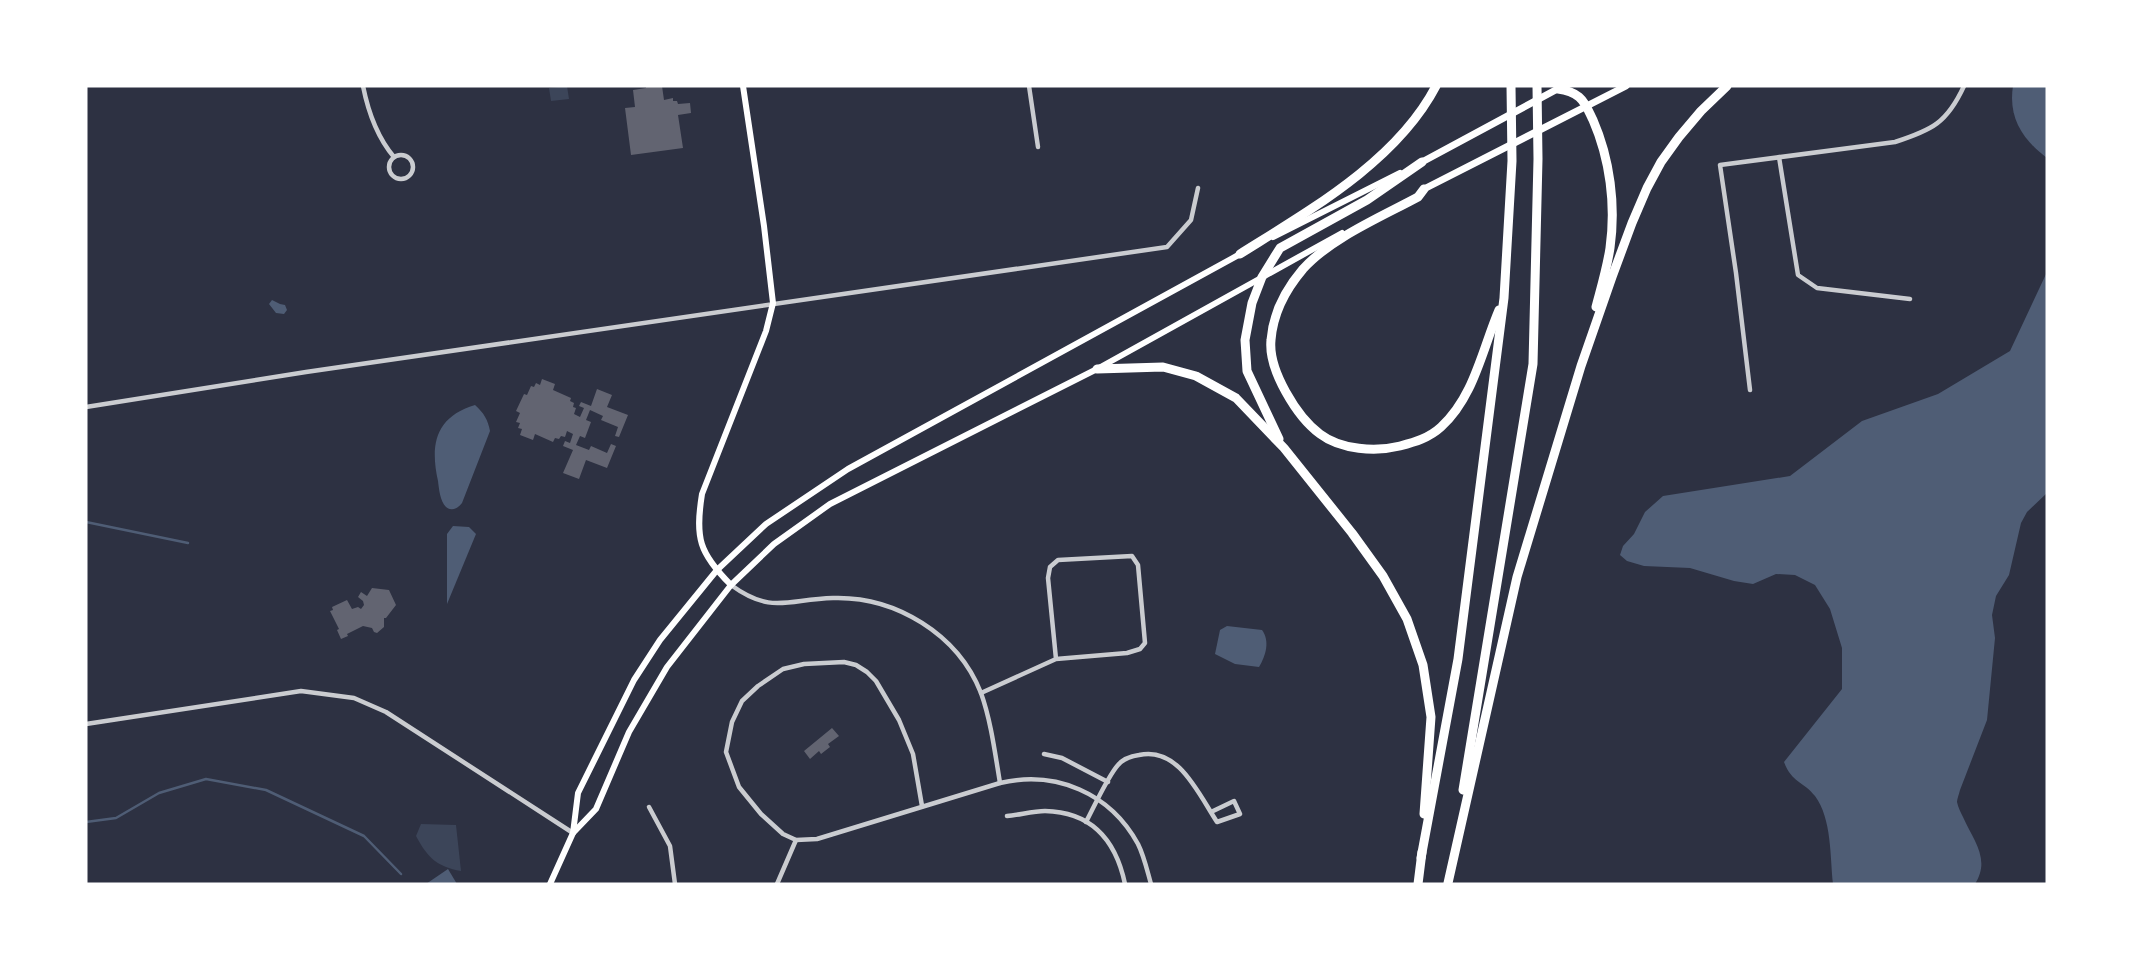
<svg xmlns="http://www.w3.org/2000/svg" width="2133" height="970" viewBox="0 0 2133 970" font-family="'Source Sans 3',sans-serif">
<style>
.green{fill:#3c4559}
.water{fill:#4f5d75}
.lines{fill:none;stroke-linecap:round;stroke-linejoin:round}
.stream{stroke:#4f5d75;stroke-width:2.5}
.building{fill:#626471}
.minor{stroke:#caccd0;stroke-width:4.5}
.secondary{stroke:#fff;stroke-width:6}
.primary{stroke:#fff;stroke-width:7}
.motorway{stroke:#fff;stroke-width:9}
</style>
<rect width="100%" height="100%" fill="#2d3142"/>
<!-- green -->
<g class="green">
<path d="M567,86l2,13 -18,2 -2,-13z"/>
<path d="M421,824l35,1 5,46c-24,-4 -34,-14 -45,-35z"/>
</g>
<!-- water -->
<g class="water">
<path d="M2013,86h34v72c-24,-18 -39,-40 -34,-72z"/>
<path d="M2047,272v221l-20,19 -6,11 -12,52 -13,21 -4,19 3,23 -8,82 -27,70c-1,4 -3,9 -3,12 1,5 4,11 6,15 10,23 28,42 12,67h-142c-3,-27 -1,-65 -18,-88 -12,-15 -23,-13 -31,-34l58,-73v-41l-12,-39 -15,-24 -20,-10 -19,-1 -23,10 -19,-3 -44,-13 -46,-2 -17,-5 -7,-6 3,-9 11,-12 11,-22 18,-16 127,-20 72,-55 76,-27 72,-43z"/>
<path d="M272,300l8,4 5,1 2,5 -3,4 -8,-1 -7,-9z"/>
<path d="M475,405c9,8 13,15 15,26l-28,72c-4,5 -10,9 -16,4 -6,-6 -7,-18 -8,-26 -8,-36 -3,-64 37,-76z"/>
<path d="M453,526l16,1 7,7 -29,70v-70z"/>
<path d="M1227,626l35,4c8,11 4,25 -3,37l-24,-3 -20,-10 5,-24z"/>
<path d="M448,869l9,15h-31z"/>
</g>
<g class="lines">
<!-- stream -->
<g class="stream">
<path d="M86,522l102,21"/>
<path d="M86,822l30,-4 43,-25 47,-14 60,11 98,46 37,38"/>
</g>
</g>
<!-- building -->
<g class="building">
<path d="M646,86h16l2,14 9,-2v3h4l1,3 12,-1 1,10 -13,2 5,33 -52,7 -6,-47 10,-1 -2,-17 13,-2z"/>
<path d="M542,379l13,5 -2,6 18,8 -1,3 4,2 -1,4 3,1 -2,6 6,3 4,-9 -5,-2 2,-4 10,4 6,-17 15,6 -5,12 21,8 -9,22 -4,-1 3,-9 -17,-7 2,-4 -13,-6 -4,10 5,2 -6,16 -5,-2 -4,9 13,5 2,-4 16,7 4,-9 5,2 -9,22 -21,-8 -7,19 -16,-6 10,-23 -10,-4 2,-5 5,2 3,-9 -6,-3 -2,6 -4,-1 -2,3 -4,-1 -2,4 -18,-8 -2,6 -13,-5 2,-6 -4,-1 2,-5 -4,-1 4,-9 -4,-2 8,-17 3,1 4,-9 3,1 2,-4 4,2z"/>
<path d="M372,588l17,2 7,15 -10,13h-2v9l-7,6 -3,-1 -2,-4 -9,-2 -16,8 1,2 -7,3 -4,-9 2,-1 -9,-18 3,-1 -1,-3 15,-7 5,9 6,-2 3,2 3,-4 -1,-4 -5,-4 3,-5 6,4z"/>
<path d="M832,728l7,8 -11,8 2,3 -9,7 -2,-3 -9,8 -6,-8z"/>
</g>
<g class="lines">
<!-- minor -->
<g class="minor">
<path d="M363,86c5,25 14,51 31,71"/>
<path d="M1029,86l9,61"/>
<circle cx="401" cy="167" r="12"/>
<path d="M1779,157l19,118 19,13 93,11"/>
<path d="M1750,390l-14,-117 -16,-108 175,-23c37,-12 52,-19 69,-56"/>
<path d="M86,407l220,-35 861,-125 24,-27 7,-32"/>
<path d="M731,585c41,30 57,14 102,13 62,-2 125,36 148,95 10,28 14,60 19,90"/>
<path d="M981,693l75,-34 71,-6 13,-4 5,-6 -7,-78 -6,-9 -74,4 -8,7 -2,11 8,81"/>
<path d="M86,724l215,-33 53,7 32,14 187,121"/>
<path d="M1044,754l18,4 46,24"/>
<path d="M922,806l-9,-52 -14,-34 -23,-39 -9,-9 -11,-7 -12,-3 -40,2 -21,5 -25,17 -16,15 -10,21 -6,30 13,35 22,27 22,20 13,6 21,-1 183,-56c56,-13 110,10 138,61 6,12 9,26 13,40"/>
<path d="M649,807l21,39 5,38"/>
<path d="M1007,816c12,-1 26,-5 38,-5 47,1 71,30 80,73"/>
<path d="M1086,822c8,-15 22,-46 32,-57 5,-6 14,-9 21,-10 39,-9 59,38 78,67l23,-8 -6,-13 -23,11"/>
<path d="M777,884l19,-44"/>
</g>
<!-- secondary -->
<g class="secondary">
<path d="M1273,237l127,-64"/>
<path d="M731,585c-32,-32 -36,-47 -29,-91l64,-163 7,-28 -9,-77 -21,-140"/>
<path d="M573,833l23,-24 33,-77 38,-65 64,-82 43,-41 56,-40 267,-135 245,-136"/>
<path d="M550,884l23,-51 5,-40 56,-113 26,-40 57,-70 49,-46 82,-55 394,-216"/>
</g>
<!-- primary -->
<g class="primary">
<path d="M1422,162l141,-76"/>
<path d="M1424,189l202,-103"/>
</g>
<!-- motorway -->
<g class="motorway">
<path d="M1558,89c8,1 15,3 21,8 7,6 10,15 14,23 17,39 23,85 17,128 -3,20 -9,40 -14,59"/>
<path d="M1424,189l-6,8c-37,20 -87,41 -115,72 -17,20 -30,44 -32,71 -3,30 26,77 49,94 21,16 56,18 80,12 15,-4 29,-8 41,-19 33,-30 41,-77 58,-117"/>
<path d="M1240,254c70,-44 157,-93 196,-168"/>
<path d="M1097,369l66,-2 33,9 40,22 48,50 68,85 31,43 24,43 16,46 8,52 -7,97"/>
<path d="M1279,439l-32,-68 -2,-31 7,-37 10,-26 18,-29 87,-48 55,-38"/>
<path d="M1463,790l70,-426 5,-205 -1,-73"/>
<path d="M1421,858l37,-199 46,-361 8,-137 -1,-75"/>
<path d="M1448,883l69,-306 64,-211 31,-89 20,-54 15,-35 14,-26 18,-25 22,-26 26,-25"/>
<path d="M1418,884l4,-32"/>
</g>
</g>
<!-- border -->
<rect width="2133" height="970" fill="none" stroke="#ffffff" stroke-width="175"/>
</svg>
